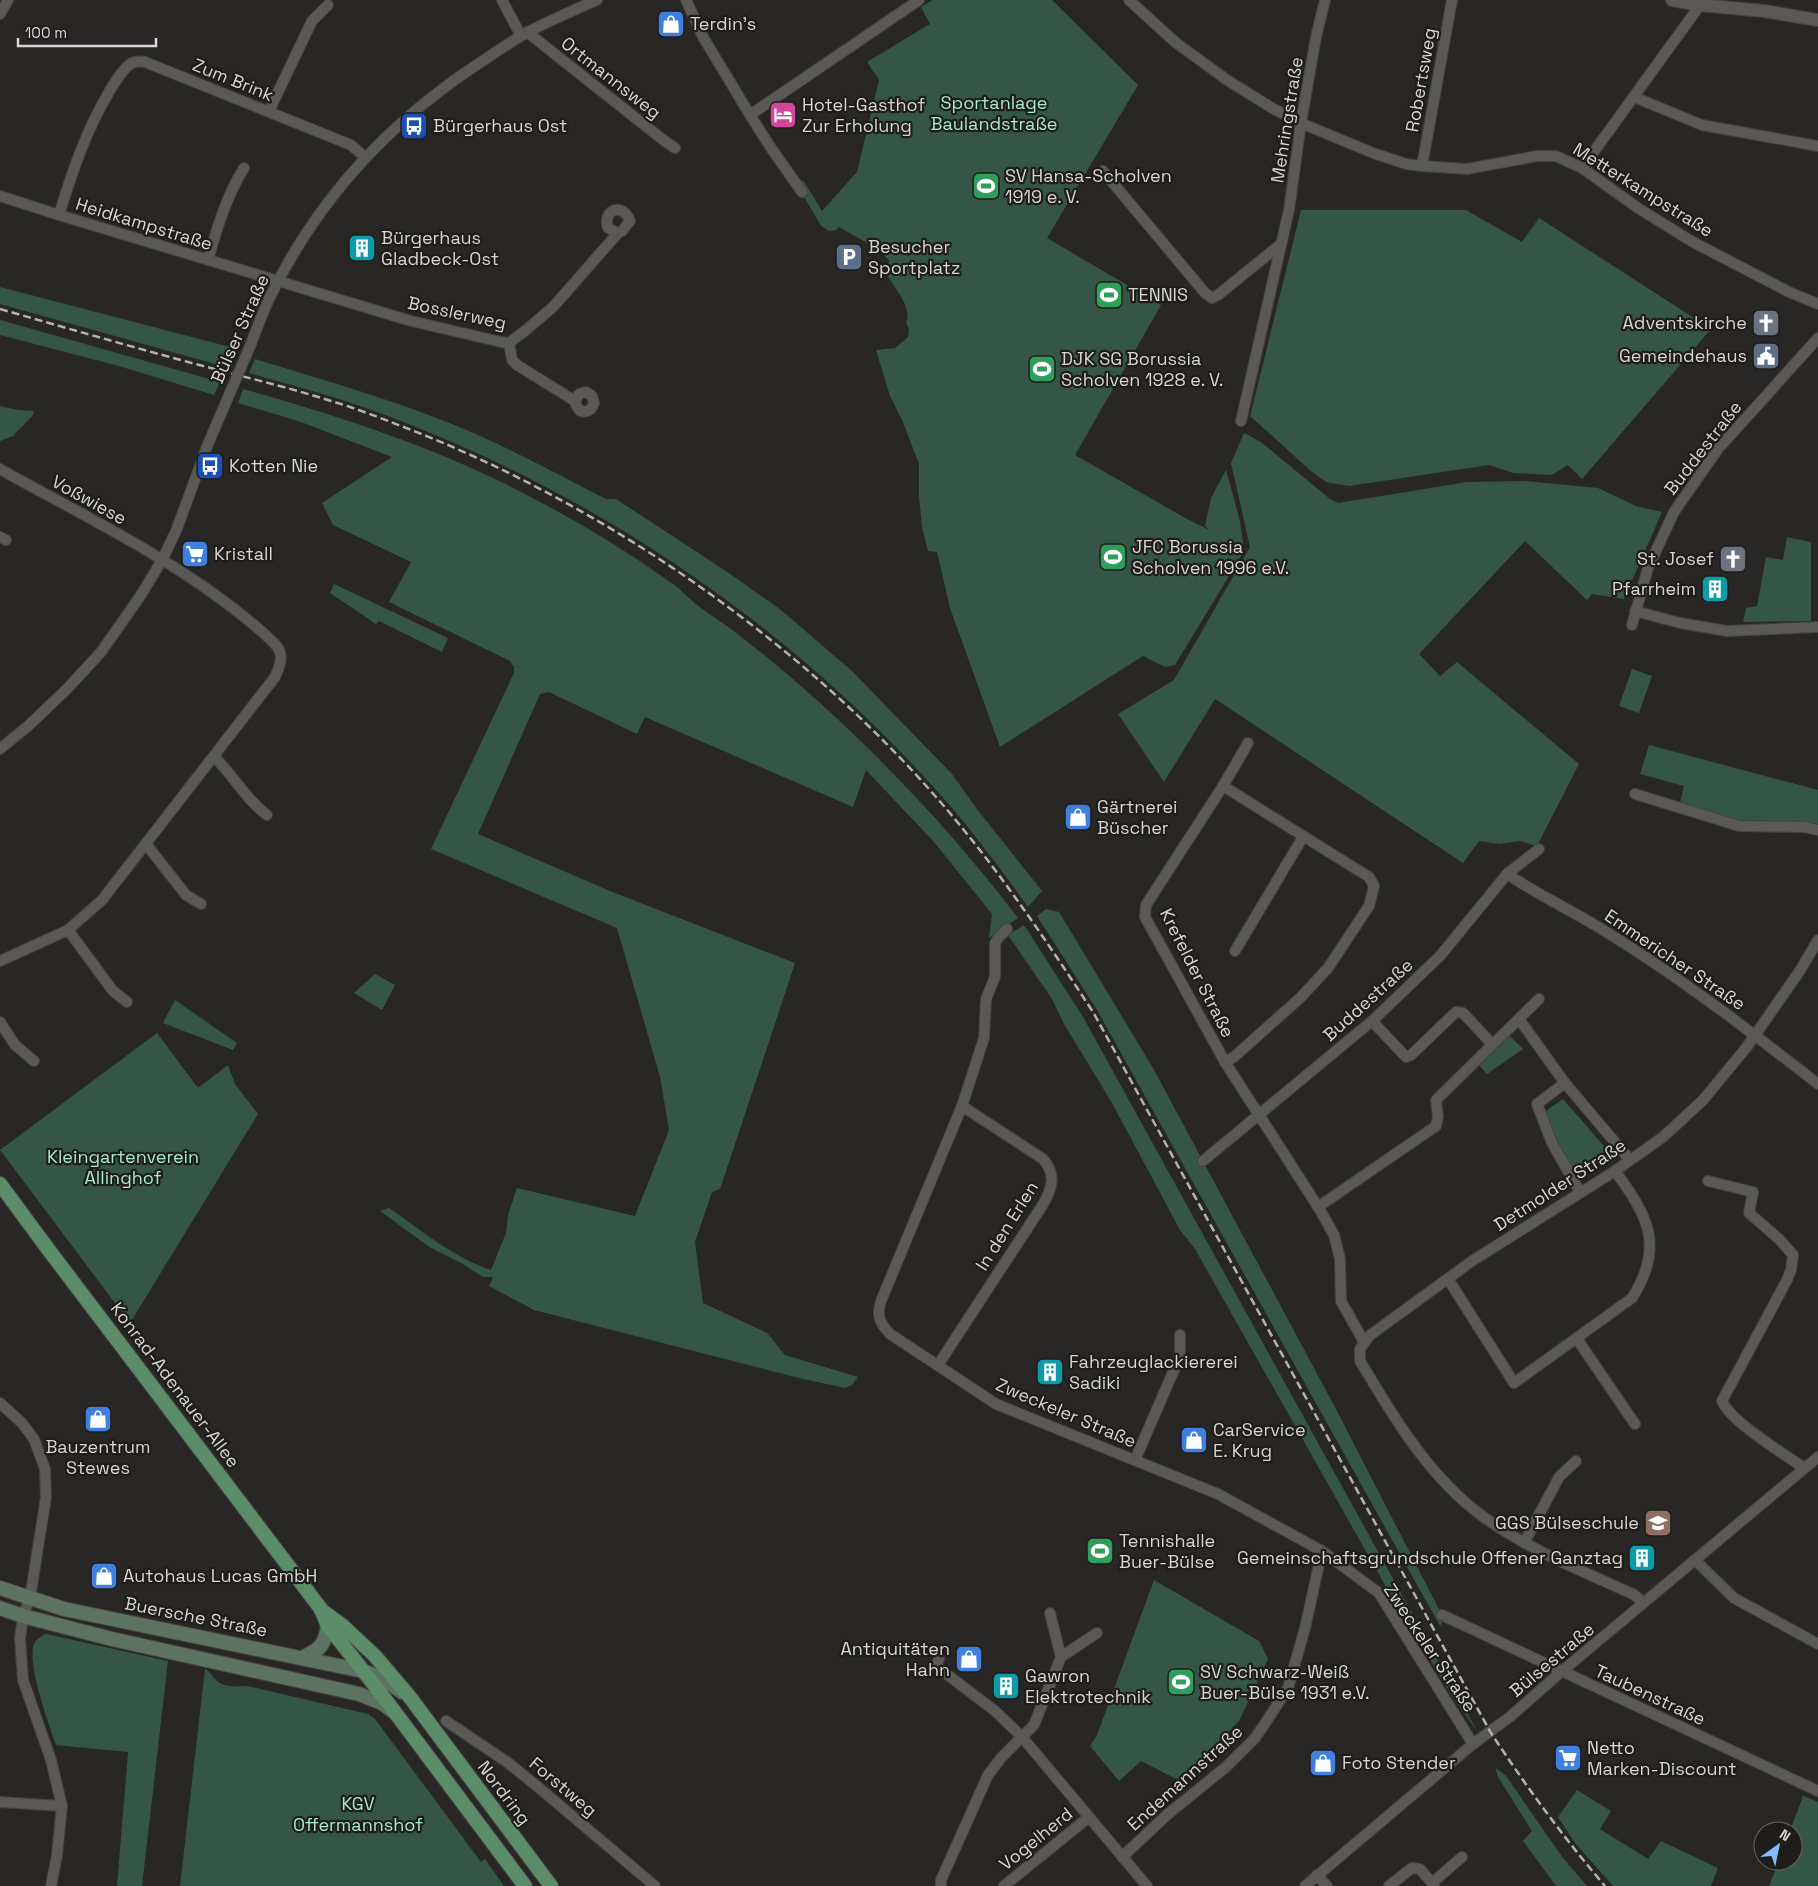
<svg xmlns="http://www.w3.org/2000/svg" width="1818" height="1886" viewBox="0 0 1818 1886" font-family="'Space Grotesk',sans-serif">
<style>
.green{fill:#355647}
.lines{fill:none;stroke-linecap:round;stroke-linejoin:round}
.minor-casing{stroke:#444341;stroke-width:12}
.tertiary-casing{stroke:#444341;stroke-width:14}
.secondary-casing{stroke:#444341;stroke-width:16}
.primary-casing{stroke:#444341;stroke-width:16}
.minor{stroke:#5a5956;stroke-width:10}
.tertiary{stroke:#5a5956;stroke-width:12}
.secondary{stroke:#5b7360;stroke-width:14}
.primary{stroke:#5c8d69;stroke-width:14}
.rail{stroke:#b4b3b1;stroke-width:2.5;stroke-dasharray:8 4;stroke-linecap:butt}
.minor-bridge-casing{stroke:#444341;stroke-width:12;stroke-linecap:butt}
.minor-bridge{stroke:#5a5956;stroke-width:10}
.labels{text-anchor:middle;stroke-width:4.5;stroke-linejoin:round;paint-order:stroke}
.poi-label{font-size:18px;fill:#d7d6d4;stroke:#1f1d1b;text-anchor:start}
.street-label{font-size:18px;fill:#d7d6d4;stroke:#1f1d1b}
.park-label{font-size:18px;fill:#a3ecca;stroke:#1f1d1b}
</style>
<rect width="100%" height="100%" fill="#282725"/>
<!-- green -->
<g class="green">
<path d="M933,0h119l86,85 -91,153 114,67 -86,150 112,64 22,11 -4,-4 6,-28 15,-28 14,51 3,22 -1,5 1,5 -68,112 -10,2 -22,-11 -143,91 -50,-139 -13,-56 -9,-1 -6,-24 -3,-31v-32l-17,-44 -12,-24 -14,-46 19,-2 13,-11 1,-7 -3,-8c7,-14 -12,-35 -19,-47l2,-15 -13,-12 -37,-21 -3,3 -7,1 -8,-5 -23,-40 5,-6 19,31 35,-39 22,-92 -12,-18 63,-38 -9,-17z"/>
<path d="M1301,210h165l56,32 17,-24 172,111 -129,150 -14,-14 -16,10 -39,-2 -24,-8 -140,21 -23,-4 -15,-11 -61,-55z"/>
<path d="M0,287l234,61 -8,19 -226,-63z"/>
<path d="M0,320l220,62 -6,13 -95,-29 -119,-31z"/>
<path d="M255,359c68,21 136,40 202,67 51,21 100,48 149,73h10l110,72 55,39 71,61 100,103 25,35 65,82 -14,16c-26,-36 -53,-73 -83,-107 -146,-166 -333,-296 -539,-377 -51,-21 -104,-35 -157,-50z"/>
<path d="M243,389c103,29 206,63 301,115 43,23 86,49 126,78 10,6 17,15 26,22 12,10 26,18 39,28 105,81 203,181 283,286l-29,20 3,-24 -58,-72 -68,-72 -13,37 -208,-90 -8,17 -88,-42 -9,2 -62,140 132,57 185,72 -65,196 -10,30 -8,3 -17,50 8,61 64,30 18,22 73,22 -6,8 -7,3 -46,-10 -265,-68 -45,-24 4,-9h-10l-22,-14 -30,-15 -51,-37 9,-3c32,22 65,50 102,62l15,-37 2,-18 9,-27 118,28 34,-86 -9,-53 -43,-149 -186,-79 83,-176v-6l-4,-6 -121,-59 22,-40 -78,-37 -11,-22 70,-46 -91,-35 -63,-19z"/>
<path d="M0,406l18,4 16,1 -1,4 -20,21 -13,5z"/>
<path d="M1244,433l17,9 69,57 8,4 129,-21 58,-1 73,7 38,18 26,6 -38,87 -32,-5 -5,6 -62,-59 -106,113 21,22 17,-14 122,102 -42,82 -17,-5 -21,3 -20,-3 -16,22 -248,-164 -51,83 -46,-68 56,-34 76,-133 -19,-84z"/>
<path d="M1787,537l24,5v79l-68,1 3,-14 11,-2 9,-49 17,3z"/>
<path d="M334,584l114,54 -6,14 -63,-31 -3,3 -46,-31z"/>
<path d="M1632,669l20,7 -13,37 -20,-7z"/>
<path d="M1649,745l169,45v40l-79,-4 -60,-19 5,-21 -44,-12z"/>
<path d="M1046,909l13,3 94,156 184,343 107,208 -4,7 -343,-616 -60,-94z"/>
<path d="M1024,925l59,92 394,714 -25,-35 -63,-104 -194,-343 -15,-19 -68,-127 -48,-79 -12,-25 -44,-64z"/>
<path d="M375,974l20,11 -13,25 -28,-17z"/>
<path d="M175,1000l62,43 -4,7 -70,-27z"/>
<path d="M157,1033l41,55 30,-23 7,19 23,30 -128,209 -130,-173z"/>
<path d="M1510,1036l13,13 -36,25 -8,-9z"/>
<path d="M1563,1099l47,54 -34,24 -22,-38 -11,-26z"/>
<path d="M1154,1580l105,61 9,18 -29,62 -59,60 -39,-20 -22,20 -29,-35 7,-11z"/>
<path d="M46,1634l122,27 -26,225h-25l11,-134 -72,-7c-8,-24 -27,-75 -23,-98 2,-7 7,-11 13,-13z"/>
<path d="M205,1669c6,3 7,8 12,12 8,7 20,5 30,5l121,28 7,5 106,143 4,-3 19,27h-324z"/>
<path d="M1495,1767l11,9 57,82 24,28h-31l-33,-45 9,-10 -34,-54z"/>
<path d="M1577,1790l34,21 -11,18 48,30 13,-18 57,27 -7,18h-98l-38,-43 -17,-26z"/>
<path d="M1803,1796l15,6v84h-49l10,-25h14v-30h-3z"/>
</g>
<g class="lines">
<!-- minor casing -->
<g class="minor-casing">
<g id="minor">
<path d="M502,0l19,36"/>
<path d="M686,0l17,37 47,78 21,33 31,44"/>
<path d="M1129,0l46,42 52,38 45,28 29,15 72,30 33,11 16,2 45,3 70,-13h19l26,12 56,40 53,33 98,51 29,12"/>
<path d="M0,14l8,-14"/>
<path d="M527,32l135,107 13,9"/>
<path d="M1634,97l68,28 116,21"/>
<path d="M269,111l43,-90 16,-16"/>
<path d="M750,115l169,-115"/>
<path d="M1422,166l30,-166"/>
<path d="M1582,168l121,-167"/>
<path d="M1103,171l102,122 7,5 6,-3 63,-51"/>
<path d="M0,196l59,19 352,106 90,21 8,1 17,-13 27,-23 65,-74 4,-2 8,-10c-7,-19 -28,-12 -22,7l10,5"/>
<path d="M59,215c13,-43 27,-84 50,-123 6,-10 12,-21 21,-28 5,-3 9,-3 15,-2l206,83 14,12"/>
<path d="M208,260c9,-32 18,-63 36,-92"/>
<path d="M509,343l3,17 5,5 58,36 1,4 4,6c7,2 12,-1 14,-8l-2,-7 -6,-4 -7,2 -4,7"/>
<path d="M251,344c6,-16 12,-33 20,-49 48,-98 118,-173 210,-233 15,-10 31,-21 47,-30 23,-12 46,-22 69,-32"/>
<path d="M1241,421l48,-211 12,-87 15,-86 9,-37"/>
<path d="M0,469c80,45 166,86 238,143 10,8 34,27 40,36 6,9 1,20 -3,29l-173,223 -34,30 -68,31"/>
<path d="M0,537l6,3"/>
<path d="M1635,611l45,12 47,8 91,-4"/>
<path d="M1632,625l16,-57 26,-56 44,-63 100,-111"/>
<path d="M1248,743l-25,43 -77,119 -1,12 80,145 95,148 14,25 6,24 1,42 23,41"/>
<path d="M0,749l28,-23 39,-37 34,-37 40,-57 21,-35 14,-29 32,-87"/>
<path d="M214,757c19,17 31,42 53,58"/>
<path d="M1223,786l146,91 5,9 -5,20 -41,62 -28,30 -66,59 -9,5"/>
<path d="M1635,794l104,32 65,1 14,3"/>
<path d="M146,844l40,51 15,9"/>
<path d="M1507,874c33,22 68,38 101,59 74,46 142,98 210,151"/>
<path d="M1007,929l-9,9 -3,5v34l-9,22 -2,39 -22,68 -81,195c-5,15 -1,22 9,33l106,70 222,90 104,57 57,42 94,151"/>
<path d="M68,930l45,61 14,11"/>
<path d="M1235,951l68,-114"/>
<path d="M1519,1019l46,64 65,77"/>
<path d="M1372,1021l34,36 5,-2 45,-43 7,1 29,31"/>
<path d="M0,1022l15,23 19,16"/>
<path d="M1565,1083l-28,21 15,39 28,49"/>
<path d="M1203,1161l169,-140 68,-65 67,-82 32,-25"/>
<path d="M1708,1181l45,11 -4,21 31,27 13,15 -2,15 -4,10 -65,121c10,22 60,51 82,67"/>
<path d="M1318,1207l118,-81 2,-9 -2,-17 103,-101"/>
<path d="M1448,1279l66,104 118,-85c33,-52 16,-82 -17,-127"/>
<path d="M1577,1339l58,85"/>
<path d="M938,1365l104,-159c10,-17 15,-31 1,-47l-81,-53"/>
<path d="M0,1403l22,20 12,16 11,30 1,28 -16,101 -7,18 -3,22 3,42 28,80 11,46 -5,49 -6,31"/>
<path d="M1135,1460l45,-104v-21"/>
<path d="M1524,1543l35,-66 17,-16"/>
<path d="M1695,1560l39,38 84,46"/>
<path d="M1643,1602l-10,-8c-52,-23 -117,-50 -161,-86 -47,-38 -81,-95 -112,-147v-12l9,-13 103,-75 143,-90 48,-34 40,-37 43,-52 53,-76 19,-32"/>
<path d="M1442,1615l376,176"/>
<path d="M1061,1657l36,-24"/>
<path d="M939,1659l-3,7 59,45 27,26 125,149"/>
<path d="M446,1721l61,41 31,25 117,99"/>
<path d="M0,1802l62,4"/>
<path d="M1122,1857l46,-43 58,-47 29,-29 9,-13 24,-37 17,-60 17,-77"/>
<path d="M1317,1875l10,11"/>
<path d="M941,1886v-6l47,-105 13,-17 33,-33 27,-68 -11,-44"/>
<path d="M1004,1886l85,-69"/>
<path d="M1305,1886l168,-142 38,-28 50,-44 257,-215"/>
<path d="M1389,1886l23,-18 8,1 12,14"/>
<path d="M1434,1886l-2,-3 30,-26"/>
</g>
</g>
<!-- tertiary casing -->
<g class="tertiary-casing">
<path id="tertiary" d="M1672,0l28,5 64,6 54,9"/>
</g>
<!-- secondary casing -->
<g class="secondary-casing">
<g id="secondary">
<path d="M0,1588l64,21 299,62 21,8 18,13"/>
<path d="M0,1608l23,8 89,23 247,55 23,9 11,8"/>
<path d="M302,1658c18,-9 22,-11 26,-32"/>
</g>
</g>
<!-- primary casing -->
<g class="primary-casing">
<g id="primary">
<path d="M0,1184l48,65 273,360 7,17 51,65 146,195"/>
<path d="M321,1610l22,16 32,30 34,40 142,190"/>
</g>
</g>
<!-- minor -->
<use href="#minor" class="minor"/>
<!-- tertiary -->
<use href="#tertiary" class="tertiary"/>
<!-- secondary -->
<use href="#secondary" class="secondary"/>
<!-- primary -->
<use href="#primary" class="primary"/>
<!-- rail -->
<path class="rail" d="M0,309c63,18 125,36 188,53 48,13 96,24 143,39 24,7 47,16 70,25 200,76 402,216 542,379 55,64 103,135 150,207l398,721c35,53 72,104 114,153"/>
<!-- minor-bridge casing -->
<g class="minor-bridge-casing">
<path id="minor-bridge" d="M208,444l43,-100"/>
</g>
<!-- minor-bridge -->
<use href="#minor-bridge" class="minor-bridge"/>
</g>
<!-- icons -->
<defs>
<g id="shop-square" transform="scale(1.4375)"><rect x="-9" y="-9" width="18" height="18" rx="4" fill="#3f7fe0" stroke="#1f1d1b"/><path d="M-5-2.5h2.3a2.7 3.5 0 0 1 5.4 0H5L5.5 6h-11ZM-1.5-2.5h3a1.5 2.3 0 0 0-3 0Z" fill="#fff"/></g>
<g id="hotel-square" transform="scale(1.4375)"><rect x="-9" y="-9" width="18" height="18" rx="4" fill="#d1479c" stroke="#1f1d1b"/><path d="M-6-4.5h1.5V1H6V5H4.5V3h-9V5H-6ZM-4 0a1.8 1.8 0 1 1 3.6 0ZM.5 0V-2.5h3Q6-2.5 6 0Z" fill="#fff"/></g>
<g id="bus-square" transform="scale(1.4375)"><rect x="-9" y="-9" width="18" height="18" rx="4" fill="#1a4fb4" stroke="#1f1d1b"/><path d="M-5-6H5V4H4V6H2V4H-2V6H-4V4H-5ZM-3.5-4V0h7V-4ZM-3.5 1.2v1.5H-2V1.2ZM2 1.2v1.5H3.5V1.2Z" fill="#fff"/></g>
<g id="stadium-square" transform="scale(1.4375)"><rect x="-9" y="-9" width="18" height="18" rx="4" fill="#2e9e5b" stroke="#1f1d1b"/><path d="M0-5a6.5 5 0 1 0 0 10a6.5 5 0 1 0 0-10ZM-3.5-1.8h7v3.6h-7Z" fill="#fff"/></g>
<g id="building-square" transform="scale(1.4375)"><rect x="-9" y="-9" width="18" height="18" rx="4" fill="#0f9aa8" stroke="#1f1d1b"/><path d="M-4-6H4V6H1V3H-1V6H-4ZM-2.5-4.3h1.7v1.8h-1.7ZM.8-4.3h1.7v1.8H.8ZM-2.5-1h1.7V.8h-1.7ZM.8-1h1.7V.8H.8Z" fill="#fff"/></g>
<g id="parking-square" transform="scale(1.4375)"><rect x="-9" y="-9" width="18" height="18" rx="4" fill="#5c6f8a" stroke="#1f1d1b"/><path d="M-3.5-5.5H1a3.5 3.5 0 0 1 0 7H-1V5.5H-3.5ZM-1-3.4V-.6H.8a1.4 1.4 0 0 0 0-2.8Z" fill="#fff"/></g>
<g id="church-square" transform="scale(1.4375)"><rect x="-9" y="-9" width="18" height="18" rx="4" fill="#6b7280" stroke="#1f1d1b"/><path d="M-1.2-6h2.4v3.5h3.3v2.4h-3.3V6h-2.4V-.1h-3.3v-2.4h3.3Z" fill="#fff"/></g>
<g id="civic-square" transform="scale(1.4375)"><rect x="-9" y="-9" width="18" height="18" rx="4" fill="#5c6f8a" stroke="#1f1d1b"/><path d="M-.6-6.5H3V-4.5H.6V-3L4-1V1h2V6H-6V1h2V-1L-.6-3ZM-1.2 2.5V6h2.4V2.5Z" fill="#fff"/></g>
<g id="supermarket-square" transform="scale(1.4375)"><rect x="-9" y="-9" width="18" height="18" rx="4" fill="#3f7fe0" stroke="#1f1d1b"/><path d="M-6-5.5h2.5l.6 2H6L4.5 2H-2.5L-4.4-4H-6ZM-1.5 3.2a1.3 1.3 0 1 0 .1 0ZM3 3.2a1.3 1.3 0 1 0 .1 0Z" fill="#fff"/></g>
<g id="school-square" transform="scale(1.4375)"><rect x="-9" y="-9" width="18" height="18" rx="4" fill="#8d6e63" stroke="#1f1d1b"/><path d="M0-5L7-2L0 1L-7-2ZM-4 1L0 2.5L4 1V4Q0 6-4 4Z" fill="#fff"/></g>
</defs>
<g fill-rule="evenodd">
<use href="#shop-square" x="671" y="24"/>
<use href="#hotel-square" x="783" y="115"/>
<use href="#bus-square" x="414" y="126"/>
<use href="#stadium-square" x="986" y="186"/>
<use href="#building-square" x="362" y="248"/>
<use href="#parking-square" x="849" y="257"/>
<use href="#stadium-square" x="1109" y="295"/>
<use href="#church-square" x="1766" y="323"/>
<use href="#civic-square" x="1766" y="356"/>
<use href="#stadium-square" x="1042" y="369"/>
<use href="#bus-square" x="210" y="466"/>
<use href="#supermarket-square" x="195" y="554"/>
<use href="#stadium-square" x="1113" y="557"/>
<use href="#church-square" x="1733" y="559"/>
<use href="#building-square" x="1715" y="589"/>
<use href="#shop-square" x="1078" y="817"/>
<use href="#building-square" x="1050" y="1372"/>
<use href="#shop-square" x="98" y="1419"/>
<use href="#shop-square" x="1194" y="1440"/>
<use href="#school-square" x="1658" y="1523"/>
<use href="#stadium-square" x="1100" y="1551"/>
<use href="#building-square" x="1642" y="1558"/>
<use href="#shop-square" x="104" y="1576"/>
<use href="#shop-square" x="969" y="1659"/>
<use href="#stadium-square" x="1181" y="1682"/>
<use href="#building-square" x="1006" y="1686"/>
<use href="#supermarket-square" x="1568" y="1758"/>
<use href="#shop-square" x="1323" y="1763"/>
</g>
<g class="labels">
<!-- poi labels -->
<g class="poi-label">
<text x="690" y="30">Terdin's</text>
<text x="802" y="111">Hotel-Gasthof<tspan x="802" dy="21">Zur Erholung</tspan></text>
<text x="433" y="132">Bürgerhaus Ost</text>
<text x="1005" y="182">SV Hansa-Scholven<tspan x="1005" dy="21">1919 e. V.</tspan></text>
<text x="381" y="244">Bürgerhaus<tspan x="381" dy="21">Gladbeck-Ost</tspan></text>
<text x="868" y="253">Besucher<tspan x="868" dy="21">Sportplatz</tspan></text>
<text x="1128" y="301">TENNIS</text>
<text x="1747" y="329" text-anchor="end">Adventskirche</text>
<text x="1747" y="362" text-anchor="end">Gemeindehaus</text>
<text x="1061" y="365">DJK SG Borussia<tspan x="1061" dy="21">Scholven 1928 e. V.</tspan></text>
<text x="229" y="472">Kotten Nie</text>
<text x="1132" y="553">JFC Borussia<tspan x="1132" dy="21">Scholven 1996 e.V.</tspan></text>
<text x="214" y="560">Kristall</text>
<text x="1714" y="565" text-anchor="end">St. Josef</text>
<text x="1696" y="595" text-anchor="end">Pfarrheim</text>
<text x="1097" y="813">Gärtnerei<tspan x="1097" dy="21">Büscher</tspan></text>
<text x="1069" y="1368">Fahrzeuglackiererei<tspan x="1069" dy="21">Sadiki</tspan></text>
<text x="1213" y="1436">CarService<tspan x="1213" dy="21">E. Krug</tspan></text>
<text x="98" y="1453" text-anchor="middle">Bauzentrum<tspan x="98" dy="21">Stewes</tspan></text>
<text x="1639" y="1529" text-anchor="end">GGS Bülseschule</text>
<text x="1119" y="1547">Tennishalle<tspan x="1119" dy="21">Buer-Bülse</tspan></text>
<text x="1623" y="1564" text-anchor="end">Gemeinschaftsgrundschule Offener Ganztag</text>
<text x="123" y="1582">Autohaus Lucas GmbH</text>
<text x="950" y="1655" text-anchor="end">Antiquitäten<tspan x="950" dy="21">Hahn</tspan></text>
<text x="1200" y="1678">SV Schwarz-Weiß<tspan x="1200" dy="21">Buer-Bülse 1931 e.V.</tspan></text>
<text x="1025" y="1682">Gawron<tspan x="1025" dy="21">Elektrotechnik</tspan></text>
<text x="1587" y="1754">Netto<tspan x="1587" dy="21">Marken-Discount</tspan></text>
<text x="1342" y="1769">Foto Stender</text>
</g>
<!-- street labels -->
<g class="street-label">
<text transform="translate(611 78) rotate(38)" y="6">Ortmannsweg</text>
<text transform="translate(233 80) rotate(22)" y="6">Zum Brink</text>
<text transform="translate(1421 80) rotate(-80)" y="6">Robertsweg</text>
<text transform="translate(1287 120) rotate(-81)" y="6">Mehringstraße</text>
<text transform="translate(1643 190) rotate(32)" y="6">Metterkampstraße</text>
<text transform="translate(144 224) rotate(17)" y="6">Heidkampstraße</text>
<text transform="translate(457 313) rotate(12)" y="6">Bosslerweg</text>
<text transform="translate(240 329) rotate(-66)" y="6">Bülser Straße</text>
<text transform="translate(1703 448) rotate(-52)" y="6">Buddestraße</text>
<text transform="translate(89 500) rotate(29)" y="6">Voßwiese</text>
<text transform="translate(1675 960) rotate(34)" y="6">Emmericher Straße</text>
<text transform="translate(1197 973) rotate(63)" y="6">Krefelder Straße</text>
<text transform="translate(1368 1000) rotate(-42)" y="6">Buddestraße</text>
<text transform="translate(1560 1185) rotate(-33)" y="6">Detmolder Straße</text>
<text transform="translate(1007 1226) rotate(-58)" y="6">In den Erlen</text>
<text transform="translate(175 1385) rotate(53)" y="6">Konrad-Adenauer-Allee</text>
<text transform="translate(1066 1413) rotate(23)" y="6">Zweckeler Straße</text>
<text transform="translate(196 1617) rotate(11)" y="6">Buersche Straße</text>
<text transform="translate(1430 1648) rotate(56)" y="6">Zweckeler Straße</text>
<text transform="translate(1552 1660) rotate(-40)" y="6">Bülsestraße</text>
<text transform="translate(1650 1695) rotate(25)" y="6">Taubenstraße</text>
<text transform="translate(1185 1778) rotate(-42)" y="6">Endemannstraße</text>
<text transform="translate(563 1787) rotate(40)" y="6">Forstweg</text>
<text transform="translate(504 1793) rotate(53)" y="6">Nordring</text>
<text transform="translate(1036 1839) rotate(-39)" y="6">Vogelherd</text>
</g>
<!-- park labels -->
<g class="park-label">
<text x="994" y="109">Sportanlage<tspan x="994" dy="21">Baulandstraße</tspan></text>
<text x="123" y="1163">Kleingartenverein<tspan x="123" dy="21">Allinghof</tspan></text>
<text x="358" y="1810">KGV<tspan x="358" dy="21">Offermannshof</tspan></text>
</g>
</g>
<!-- north arrow -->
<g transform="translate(1778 1846) rotate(33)"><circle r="24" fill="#1f1d1b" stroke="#696765"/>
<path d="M0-4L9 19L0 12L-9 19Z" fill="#85bbfb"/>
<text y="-8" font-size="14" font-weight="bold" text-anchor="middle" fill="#d7d6d4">N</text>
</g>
<!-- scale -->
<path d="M18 38v8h138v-8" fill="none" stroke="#d7d6d4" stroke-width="2.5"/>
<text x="25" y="38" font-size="15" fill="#d7d6d4" stroke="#1f1d1b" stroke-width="4" paint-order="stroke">100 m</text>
</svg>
